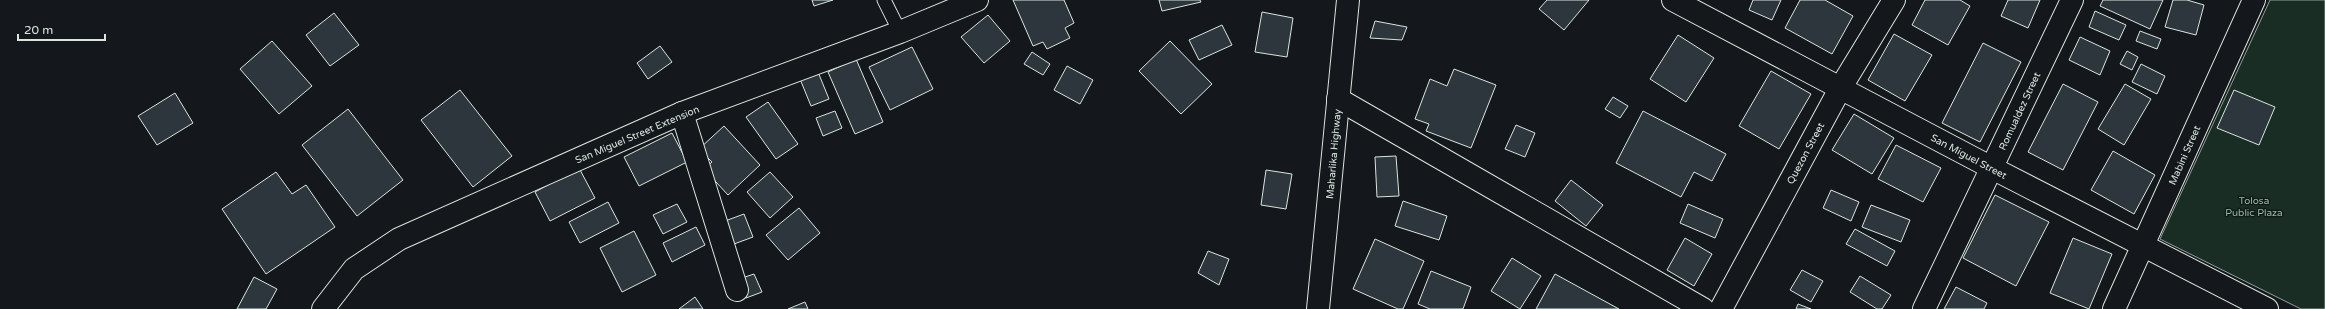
<svg xmlns="http://www.w3.org/2000/svg" width="2325" height="309" viewBox="0 0 2325 309" font-family="'Varela Round',sans-serif">
<style>
.green{fill:#1a2d24;stroke:#939e99}
.building{fill:#2c363c;stroke:#d8e6dc}
.lines{fill:none;stroke-linecap:round;stroke-linejoin:round}
.service-casing{stroke:#d8e6dc;stroke-width:15}
.minor-casing{stroke:#d8e6dc;stroke-width:24}
.trunk-casing{stroke:#d8e6dc;stroke-width:24}
.service{stroke:#14181c;stroke-width:13}
.minor{stroke:#14181c;stroke-width:22}
.trunk{stroke:#14181c;stroke-width:22}
.labels{text-anchor:middle;stroke-width:3;stroke-linejoin:round;paint-order:stroke}
.street-label{font-size:10px;fill:#d8e6dc;stroke:#14181c}
.park-label{font-size:10px;fill:#8ac095;stroke:#14181c}
</style>
<rect width="100%" height="100%" fill="#14181c"/>
<!-- green -->
<path class="green" d="M2270,0h55v309h-24l-141,-70z"/>
<!-- building -->
<g class="building">
<path d="M812,0h21l-19,6z"/>
<path d="M1013,0h51l10,23 -9,5 5,10 -23,11 -4,-7 -10,4z"/>
<path d="M1159,0h41l1,2 -39,9z"/>
<path d="M1547,0h42l-25,30 -25,-21z"/>
<path d="M1753,0h28l-9,20 -23,-10z"/>
<path d="M1800,0h25l28,16 -21,38 -47,-26z"/>
<path d="M1925,0h35l10,6 -22,39 -36,-20z"/>
<path d="M2008,0h32l-12,28 -27,-12z"/>
<path d="M2103,0h60l-13,29 -50,-23z"/>
<path d="M2173,0h14l17,5 -8,30 -31,-8z"/>
<path d="M2095,11l31,14 -7,15 -30,-13z"/>
<path d="M1262,12l31,6 -6,39 -32,-5z"/>
<path d="M334,13l25,32 -29,21 -24,-31z"/>
<path d="M988,15l22,26 -26,22 -23,-26z"/>
<path d="M1375,21l32,6 -5,13 -32,-2z"/>
<path d="M1222,25l10,20 -33,15 -10,-20z"/>
<path d="M2140,31l21,8 -4,10 -21,-8z"/>
<path d="M1894,34l38,21 -27,46 -37,-21z"/>
<path d="M1678,35l36,23 -28,44 -36,-23z"/>
<path d="M2080,37l30,14 -10,24 -31,-15z"/>
<path d="M272,41l40,45 -33,28 -39,-45z"/>
<path d="M1170,41l42,43 -31,30 -42,-43z"/>
<path d="M1983,43l38,19 -41,80 -38,-19z"/>
<path d="M660,46l12,16 -24,17 -11,-16z"/>
<path d="M912,47l21,42 -43,21 -21,-43z"/>
<path d="M2127,51l11,6 -6,13 -12,-6z"/>
<path d="M1032,52l18,12 -7,11 -19,-11z"/>
<path d="M856,59l27,63 -28,12 -27,-62z"/>
<path d="M2141,64l24,12 -8,18 -25,-12z"/>
<path d="M1067,66l26,14 -13,24 -26,-14z"/>
<path d="M1454,69l42,16 -25,63 -45,-17 3,-7 -14,-5 15,-40 17,7z"/>
<path d="M1771,71l40,23 -32,55 -40,-23z"/>
<path d="M818,72l11,27 -18,7 -11,-27z"/>
<path d="M2063,84l35,18 -35,68 -35,-18z"/>
<path d="M2125,84l26,15 -27,46 -26,-16z"/>
<path d="M460,90l52,66 -39,31 -52,-67z"/>
<path d="M2234,90l41,17 -16,38 -42,-17z"/>
<path d="M175,93l18,30 -36,22 -19,-29z"/>
<path d="M1613,97l15,9 -8,12 -15,-9z"/>
<path d="M768,102l30,42 -22,15 -30,-42z"/>
<path d="M348,109l55,71 -46,36 -55,-71z"/>
<path d="M835,111l7,17 -19,8 -7,-18z"/>
<path d="M1643,111l83,43 -14,27 -18,-9 -13,25 -65,-34z"/>
<path d="M1854,114l40,24 -22,36 -40,-24z"/>
<path d="M1516,125l19,8 -10,24 -20,-8z"/>
<path d="M724,126l36,39 -32,30 -24,-26 8,-7 -13,-13z"/>
<path d="M672,133l15,29 -48,24 -15,-29z"/>
<path d="M1896,145l45,23 -18,34 -45,-23z"/>
<path d="M2113,151l42,24 -21,39 -43,-24z"/>
<path d="M1396,156l3,40 -22,1 -2,-40z"/>
<path d="M579,168l16,30 -45,23 -15,-29z"/>
<path d="M1266,170l26,4 -6,35 -25,-4z"/>
<path d="M276,172l16,22 14,-9 29,42 -69,47 -44,-65z"/>
<path d="M770,172l23,25 -23,21 -23,-26z"/>
<path d="M1571,180l32,25 -17,21 -31,-25z"/>
<path d="M1831,190l28,12 -8,19 -28,-13z"/>
<path d="M1995,195l54,27 -33,64 -53,-28z"/>
<path d="M1403,201l44,15 -8,24 -44,-14z"/>
<path d="M608,202l11,21 -39,20 -11,-21z"/>
<path d="M677,204l10,18 -24,12 -10,-19z"/>
<path d="M1688,204l35,15 -8,19 -35,-15z"/>
<path d="M1871,205l39,15 -9,22 -39,-15z"/>
<path d="M799,208l21,25 -32,27 -22,-25z"/>
<path d="M744,214l9,23 -19,7 -9,-23z"/>
<path d="M696,227l9,18 -33,17 -9,-19z"/>
<path d="M1855,229l40,22 -8,15 -41,-22z"/>
<path d="M634,231l22,44 -34,17 -22,-44z"/>
<path d="M1685,238l27,16 -18,32 -27,-16z"/>
<path d="M2073,238l39,16 -23,55 -39,-16z"/>
<path d="M1375,239l49,22 -21,48h-5l-45,-20z"/>
<path d="M1208,251l21,8 -10,26 -21,-12z"/>
<path d="M1512,258l29,18 -21,33 -29,-18z"/>
<path d="M1802,270l21,11 -12,21 -21,-12z"/>
<path d="M1431,271l40,16 -8,22h-33l-12,-5z"/>
<path d="M754,274l8,18 -16,6 -7,-19z"/>
<path d="M1555,274l64,35h-83z"/>
<path d="M1860,276l31,19 -9,14h-5l-27,-17z"/>
<path d="M254,277l23,12 -11,20h-29z"/>
<path d="M1956,287l31,16 -3,6h-40z"/>
<path d="M695,297l8,12h-24z"/>
<path d="M805,302l3,7h-20z"/>
<path d="M1798,304l13,5h-15z"/>
</g>
<g class="lines">
<!-- service casing -->
<g class="service-casing">
<path id="service" d="M884,0l16,32"/>
</g>
<!-- minor casing -->
<g class="minor-casing">
<g id="minor">
<path d="M1673,0l319,168 275,141"/>
<path d="M1338,99l365,210"/>
<path d="M682,113l55,177"/>
<path d="M323,309l31,-40 45,-30 283,-126 218,-81 77,-32"/>
<path d="M1721,309l120,-222 53,-87"/>
<path d="M1924,309l148,-309"/>
<path d="M2114,309l140,-309"/>
</g>
</g>
<!-- trunk casing -->
<g class="trunk-casing">
<path id="trunk" d="M1318,309l30,-309"/>
</g>
<!-- service -->
<use href="#service" class="service"/>
<!-- minor -->
<use href="#minor" class="minor"/>
<!-- trunk -->
<use href="#trunk" class="trunk"/>
</g>
<g class="labels">
<!-- street labels -->
<g class="street-label">
<text transform="translate(2019 111) rotate(-65)" y="4">Romualdez Street</text>
<text transform="translate(637 134) rotate(-23)" y="4">San Miguel Street Extension</text>
<text transform="translate(1805 153) rotate(-62)" y="4">Quezon Street</text>
<text transform="translate(1333 154) rotate(-85)" y="4">Maharlika Highway</text>
<text transform="translate(2184 155) rotate(-66)" y="4">Mabini Street</text>
<text transform="translate(1969 156) rotate(28)" y="4">San Miguel Street</text>
</g>
<!-- park labels -->
<g class="park-label">
<text x="2254" y="204">Tolosa<tspan x="2254" dy="12">Public Plaza</tspan></text>
</g>
</g>
<!-- scale -->
<path d="M18 34v6h87v-6" fill="none" stroke="#d8e6dc" stroke-width="2"/>
<text x="24" y="34" font-size="12" fill="#d8e6dc" stroke="#14181c" stroke-width="3" paint-order="stroke">20 m</text>
</svg>
